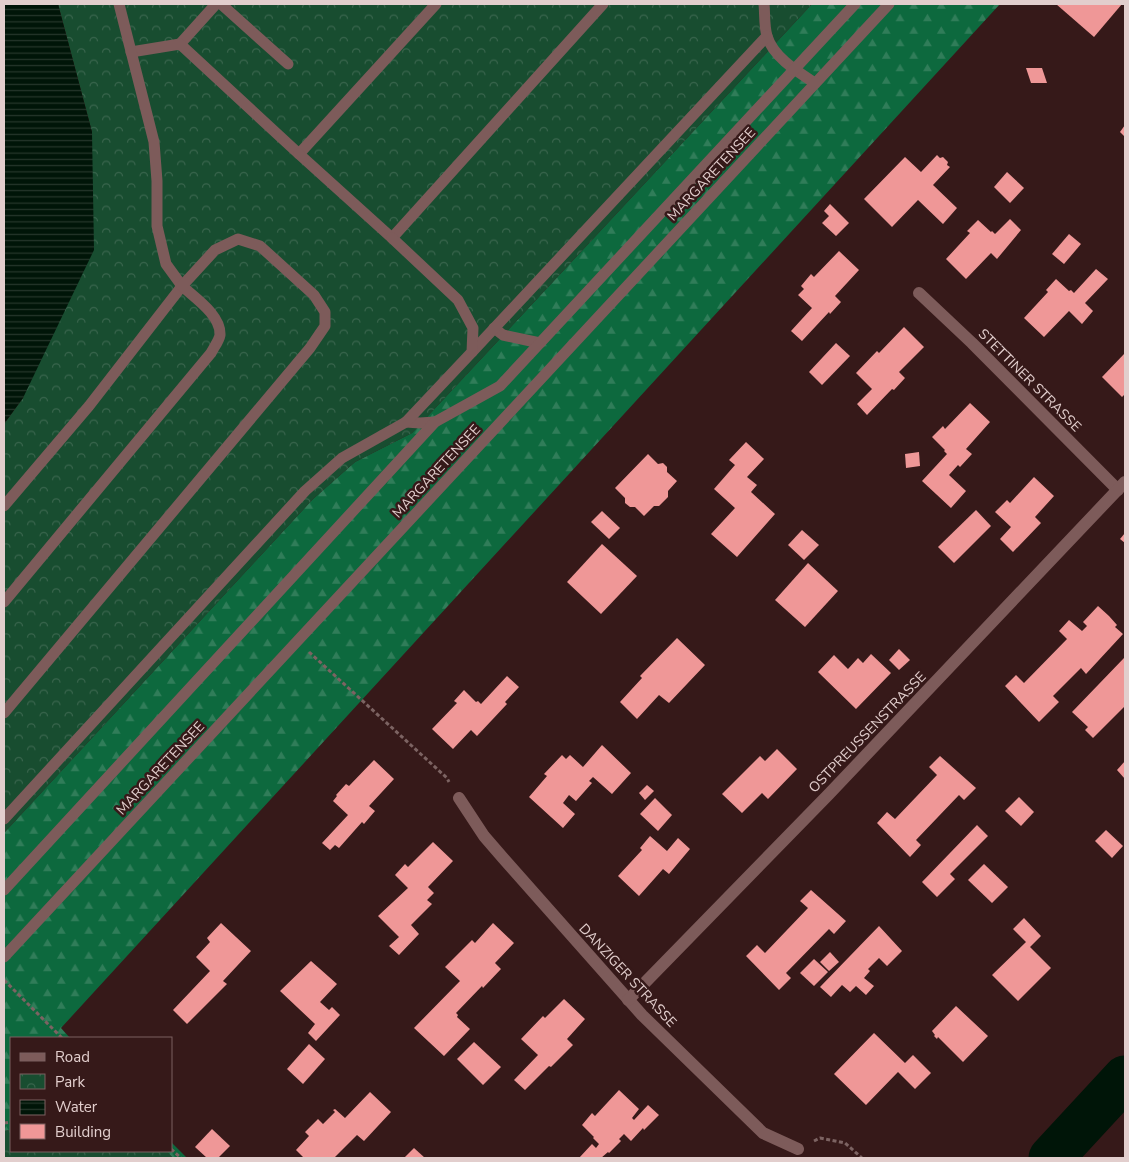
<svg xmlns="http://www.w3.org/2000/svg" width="1129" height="1162" viewBox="0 0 1129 1162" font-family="'Nunito Sans',sans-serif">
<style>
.forest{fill:url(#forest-firs)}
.park{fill:url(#park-crowns)}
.water{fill:url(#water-rules)}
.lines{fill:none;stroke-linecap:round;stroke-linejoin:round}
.river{stroke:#001508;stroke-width:45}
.building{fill:#ef9797}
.path{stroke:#7c6362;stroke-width:3;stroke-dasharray:4 2.5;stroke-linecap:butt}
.lane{stroke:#7d5b5a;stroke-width:11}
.street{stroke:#7d5b5a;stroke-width:12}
.labels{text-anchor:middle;stroke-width:5;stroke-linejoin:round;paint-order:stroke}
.street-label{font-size:14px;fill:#e2cecd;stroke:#361919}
</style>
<defs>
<pattern id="forest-firs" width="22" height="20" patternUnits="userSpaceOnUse" patternTransform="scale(1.25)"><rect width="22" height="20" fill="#0d693e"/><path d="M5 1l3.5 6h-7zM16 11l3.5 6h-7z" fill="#307d59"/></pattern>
<pattern id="park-crowns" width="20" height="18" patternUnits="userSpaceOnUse" patternTransform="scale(1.25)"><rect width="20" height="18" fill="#184d30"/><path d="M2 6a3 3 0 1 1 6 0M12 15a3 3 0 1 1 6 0" fill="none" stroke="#39654d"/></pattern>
<pattern id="water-rules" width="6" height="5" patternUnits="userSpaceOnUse" patternTransform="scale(1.25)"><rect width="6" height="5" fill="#001508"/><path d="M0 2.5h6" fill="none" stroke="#25362b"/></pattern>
</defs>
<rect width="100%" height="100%" fill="#361919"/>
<!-- forest -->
<g class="forest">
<path d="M812,4h188l-939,1024 9,10h-59v92l-7,1v-298l309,-334 42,-37 57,-29z"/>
<path d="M171,1142l16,16h-14l-7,-7h5z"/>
</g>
<!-- park -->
<g class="park">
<path d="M58,4h754l-400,429 -57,29 -42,37 -309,334v-409l19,-26 69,-266z"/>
<path d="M11,1130v21h155l7,7h-169v-27z"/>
</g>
<!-- water -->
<path class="water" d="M4,4h54l34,128 2,118 -71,148 -19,26z"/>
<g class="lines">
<!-- river -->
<path class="river" d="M1051,1158l74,-80"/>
</g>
<!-- building -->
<g class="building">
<path d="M1056,4h66l-28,33z"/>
<path d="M1026,68h16l5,15h-16z"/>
<path d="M1125,125v12l-5,-5z"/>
<path d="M937,155l3,3 3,-1 5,5 -1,3 3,2 -17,18 24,23 -14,16 -25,-24 -26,27 -28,-28 41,-42 16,15z"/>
<path d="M1007,172l17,16 -14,15 -16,-16z"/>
<path d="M830,204l19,19 -13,13 -14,-13 7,-7 -5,-5z"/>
<path d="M1010,219l11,11 -24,29 -6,-6 -25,26 -20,-20 24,-26 -3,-2 11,-11 13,12 1,-1 3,3z"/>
<path d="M1069,234l12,10 -17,20 -12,-10z"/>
<path d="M839,251l20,19 -24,26 6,6 -11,12 -1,-2 -27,29 -11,-10 21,-23 -14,-13 6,-6 -3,-3 10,-12 3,3z"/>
<path d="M1096,269l12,10 -23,24 8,8 -11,13 -13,-13 -25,26 -20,-19 24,-26 -2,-2 10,-11 13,12 2,-1 3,3z"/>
<path d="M904,327l20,20 -25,25 6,6 -11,12 -2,-1 -25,26 -10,-11 15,-15 -16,-16 21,-22 2,2z"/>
<path d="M836,343l14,13 -28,29 -13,-13z"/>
<path d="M1125,353v41l-3,3 -20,-20z"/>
<path d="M970,403l20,19 -24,27 6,5 -12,13 -2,-2 -9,10 17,16 -15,17 -29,-27 25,-27 -3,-3 1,-1 -13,-13 11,-11 2,3z"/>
<path d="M746,442l18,17 -17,18 10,8 -6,7 24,22 -38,43 -26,-23 24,-26 -21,-19 21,-24 -6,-5z"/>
<path d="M919,452l1,14 -14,2 -1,-14z"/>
<path d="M648,454l10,10 5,-1 4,4v5l10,9 -9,10v6l-9,9h-5l-10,10 -9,-9h-5l-5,-4v-5l-10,-10z"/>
<path d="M1034,477l20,19 -19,21 6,6 -28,29 -13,-13 11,-12 -16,-15 12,-12 3,3z"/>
<path d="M976,510l15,16 -37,37 -16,-16z"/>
<path d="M602,511l18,17 -11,11 -18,-17z"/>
<path d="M802,530l17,15 -15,15 -16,-15z"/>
<path d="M1125,533v10l-5,-4z"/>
<path d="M602,544l35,32 -36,38 -34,-32z"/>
<path d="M808,563l30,28 -33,36 -30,-27z"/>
<path d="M1098,606l11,10 8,9 -2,2 8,7 -37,40 -5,-6 -28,28 6,6 -20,20 -34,-36 11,-11 8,8 43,-44 -8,-8 10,-11 13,11 5,-5 -4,-4z"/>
<path d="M677,638l28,27 -36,38 -10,-8 -22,24 -17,-17 22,-24 -2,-2z"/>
<path d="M899,649l11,11 -11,10 -10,-10z"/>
<path d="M871,654l20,19 -35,36 -38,-37 16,-17 14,14 10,-11 5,5z"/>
<path d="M1124,658l1,2v46l-32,32 -8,-8 3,-3 -16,-15z"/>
<path d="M507,676l12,11 -14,15 2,2 -30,32 -6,-6 -18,19 -21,-20 25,-26 -3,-2 10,-11 12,12 2,-1 3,3z"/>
<path d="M602,745l29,28 -19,21 -19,-17 -4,4 3,2 -16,18 -7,-6 -6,8 12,11 -12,14 -34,-31 18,-21 -3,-2 18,-19 4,4 4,-4 13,12z"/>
<path d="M777,749l20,20 -29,30 -6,-6 -20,20 -20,-19 38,-38 5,5z"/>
<path d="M940,756l36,32 -12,12 -5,-5 -43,45 5,5 -11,12 -33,-34 10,-11 8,7 42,-44 -8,-8z"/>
<path d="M374,760l20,19 -25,27 6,5 -11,13 -2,-2 -23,26 -4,-3 -5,5 -8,-7 26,-28 -15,-14 4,-5 -1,-1 10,-11 3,2z"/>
<path d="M1125,761v18l-8,-9z"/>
<path d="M647,785l7,6 -9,9 -6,-7z"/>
<path d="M1019,797l15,15 -13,14 -16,-15z"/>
<path d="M655,798l17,17 -14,16 -18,-17z"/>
<path d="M977,825l11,11 -38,38 5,5 -18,18 -15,-15z"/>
<path d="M1106,830l17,16 -11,12 -17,-17z"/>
<path d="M650,836l17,15 11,-13 12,11 -21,25 -6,-5 -24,27 -21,-20 24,-26 -2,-2z"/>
<path d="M433,842l20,19 -25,26 6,6 -7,7 5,4 -21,21 8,9 -20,21 -10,-9 10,-9 -21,-21 30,-28 -13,-13 10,-11 3,3z"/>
<path d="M984,864l24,23 -16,16 -24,-23z"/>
<path d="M811,890l35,31 -12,13 -5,-5 -43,44 5,5 -12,12 -33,-34 11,-11 8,8 43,-45 -8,-7z"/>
<path d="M1024,918l17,18 -11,11 21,21 -33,33 -26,-26 34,-33 -13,-13z"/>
<path d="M221,923l30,28 -28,30 4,3 -40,40 -14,-14 37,-39 -14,-14 14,-15 -3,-4z"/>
<path d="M493,923l21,20 -19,20 6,6 -18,19 -1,-2 -26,27 2,2 -1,2 13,12 -26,27 -30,-28 46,-47 -15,-14 27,-27 3,3z"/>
<path d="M879,926l23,25 -15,15 -8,-8 -11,11 2,2 -6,7 10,8 -8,9 -10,-9 -6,6 -8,-7 -11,12 -11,-10z"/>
<path d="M830,952l9,10 -10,9 -9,-9z"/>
<path d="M814,959l14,13 -14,14 -14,-13z"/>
<path d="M311,961l26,23 -17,18 9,8 3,-3 8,8 -24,26 -8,-8 7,-9 -35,-33z"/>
<path d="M564,999l21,20 -18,20 6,6 -22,22 -2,-1 -24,24 -11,-10 24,-25 -17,-16 22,-23 2,2z"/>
<path d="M956,1006l32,30 -25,26 -25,-25 -1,2 -3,-3 1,-1 -3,-4z"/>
<path d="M874,1033l31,30 8,-8 18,18 -16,16 -17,-17 -32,33 -32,-31z"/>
<path d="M474,1042l27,25 -18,18 -26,-26z"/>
<path d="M309,1044l16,15 -22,25 -16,-15z"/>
<path d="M619,1090l20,19 -7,9 2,2 14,-15 11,10 -15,15 -1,-2 -12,13 -7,-7 -5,5 2,2 -12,12 -1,-1 -7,6h-22l13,-14 4,4 3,-4 -6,-6 1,-1 -12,-12 10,-12 3,3z"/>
<path d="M370,1092l21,20 -27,29 -7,-6 -23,23h-30l-8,-8 13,-14 -4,-4 13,-13 5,5 12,-12 -2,-2 2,-1 10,9z"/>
<path d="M212,1129l18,17 -12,12h-11l-12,-11z"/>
<path d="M414,1148l11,10h-21z"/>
</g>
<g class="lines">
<!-- path -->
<g class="path">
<path d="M309,652l138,126 2,4"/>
<path d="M4,980l58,58"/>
<path d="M4,1123l7,-1"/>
<path d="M814,1141l6,-3 25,5 17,15"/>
<path d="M171,1149l10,9"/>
</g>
<!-- lane -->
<g class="lane">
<path d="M221,4l67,60"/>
<path d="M764,4c1,10 0,22 3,32 6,21 31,36 48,47"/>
<path d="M180,44l36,-40"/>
<path d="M131,52l49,-8 119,110 137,-150"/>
<path d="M299,154l93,84 211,-234"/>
<path d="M494,328l9,7 37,8"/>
<path d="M472,352l295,-316"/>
<path d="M406,422l14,1 15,-1"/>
<path d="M4,506l85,-100 93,-120 -16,-22 -9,-38v-45l-3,-39 -35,-138"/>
<path d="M4,602l207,-249c3,-6 8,-12 9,-18 1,-20 -25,-37 -38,-49l33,-36 23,-11 22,7 54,49 11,17v14l-15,22 -306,365"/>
<path d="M4,819l301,-328 37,-33 64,-36 66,-70 1,-24 -15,-28 -66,-62"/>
<path d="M4,890l431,-468 65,-36 355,-382"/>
<path d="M4,957l885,-953"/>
</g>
<!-- street -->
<g class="street">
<path d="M919,293l53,50 146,147"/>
<path d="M459,798l25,38 19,22 139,157 121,118 35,16"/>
<path d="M628,1000l201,-206 296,-312"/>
</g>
</g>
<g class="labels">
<!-- street labels -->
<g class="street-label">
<text transform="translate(711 174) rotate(-47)" y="5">MARGARETENSEE</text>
<text transform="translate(1030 380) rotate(45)" y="5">STETTINER STRASSE</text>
<text transform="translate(436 471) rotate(-47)" y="5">MARGARETENSEE</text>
<text transform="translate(867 732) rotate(-46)" y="5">OSTPREUSSENSTRASSE</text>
<text transform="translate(160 768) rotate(-47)" y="5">MARGARETENSEE</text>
<text transform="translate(628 975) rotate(47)" y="5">DANZIGER STRASSE</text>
</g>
</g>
<!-- border -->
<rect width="1129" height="1162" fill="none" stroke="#e2cecd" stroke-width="10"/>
<!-- legend -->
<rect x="10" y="1037" width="162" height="115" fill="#361919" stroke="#7b6161"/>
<rect x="20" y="1053" width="25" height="8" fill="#7d5b5a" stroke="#7b6161"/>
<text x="55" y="1062" font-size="15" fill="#e2cecd">Road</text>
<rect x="20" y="1074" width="25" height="15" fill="url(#park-crowns)" stroke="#7b6161"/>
<text x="55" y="1087" font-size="15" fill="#e2cecd">Park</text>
<rect x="20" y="1100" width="25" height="15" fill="url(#water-rules)" stroke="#7b6161"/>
<text x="55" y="1112" font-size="15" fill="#e2cecd">Water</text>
<rect x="20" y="1124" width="25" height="15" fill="#ef9797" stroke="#7b6161"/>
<text x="55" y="1137" font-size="15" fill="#e2cecd">Building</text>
</svg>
